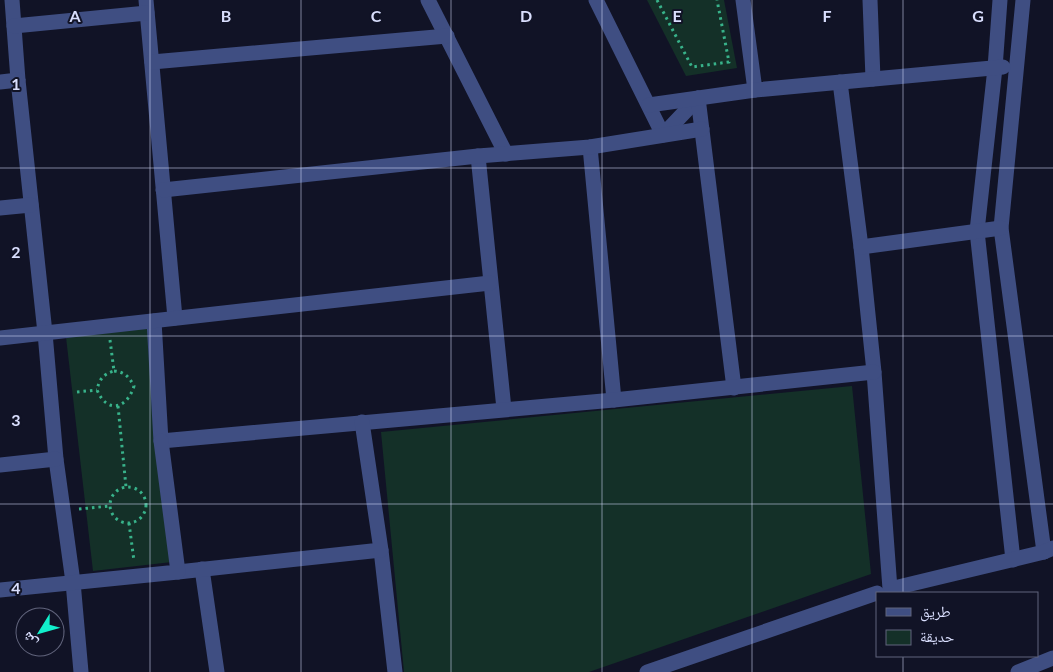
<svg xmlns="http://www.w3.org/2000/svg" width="1053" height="672" viewBox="0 0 1053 672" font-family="Lato,'Noto Naskh Arabic',sans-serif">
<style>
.green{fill:#143028}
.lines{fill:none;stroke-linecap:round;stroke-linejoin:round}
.path{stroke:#38b28a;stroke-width:3;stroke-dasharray:2.5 4;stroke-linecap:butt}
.minor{stroke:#3f4e82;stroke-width:15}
.grid{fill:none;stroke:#d9defd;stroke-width:1;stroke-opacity:0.55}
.grid-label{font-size:16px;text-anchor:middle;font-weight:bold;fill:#d9defd;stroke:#111326;stroke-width:4;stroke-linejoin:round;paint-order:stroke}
</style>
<rect width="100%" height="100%" fill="#111326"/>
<!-- green -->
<g class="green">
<path d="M647,0h77l13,68 -51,8z"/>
<path d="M148,328l24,234 -79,9 -27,-234z"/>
<path d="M852,386l19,188 -282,98h-185l-23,-240z"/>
</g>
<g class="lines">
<!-- path -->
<g class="path">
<path d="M657,0l35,67 37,-5 -12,-62"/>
<path d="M110,340l4,31"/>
<path d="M114,371c11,1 15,6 20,15 -7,23 -27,28 -37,4 2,-10 6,-16 17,-19z"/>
<path d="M77,392l20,-2"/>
<path d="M118,406l8,81"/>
<circle cx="128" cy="505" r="18"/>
<path d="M79,509l31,-3"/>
<path d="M129,523l5,38"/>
</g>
<!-- minor -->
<g class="minor">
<path d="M12,0l6,80 27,253 11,126 17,123 8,90"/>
<path d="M146,0l29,318"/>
<path d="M428,0l78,154"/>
<path d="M596,0l67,135 35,-37"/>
<path d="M743,0l12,90"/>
<path d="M870,0l3,79"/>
<path d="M1000,0l-5,68 -18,163 36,329"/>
<path d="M1023,0l-22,228 43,324"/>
<path d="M14,26l133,-13"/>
<path d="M152,62l295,-26"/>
<path d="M0,82l18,-2"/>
<path d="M840,82l21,165 13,125 16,217 154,-37 9,-4"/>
<path d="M698,98l36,290"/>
<path d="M649,105l106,-15 248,-23"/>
<path d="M590,147l24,253"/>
<path d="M478,156l26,253"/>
<path d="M163,190l315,-34 112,-9 112,-18"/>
<path d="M0,208l31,-3"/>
<path d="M861,247l140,-19"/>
<path d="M154,321l7,120 453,-41 260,-28"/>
<path d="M0,338l490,-55"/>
<path d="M0,465l56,-6"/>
<path d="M381,550l14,122"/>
<path d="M202,569l15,103"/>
<path d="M178,572l203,-22 -19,-128"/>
<path d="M0,590l178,-18 -17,-131"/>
<path d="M647,672l230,-79"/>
<path d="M1018,672l35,-14"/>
</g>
</g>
<!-- grid -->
<path class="grid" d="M150,0v672M301,0v672M451,0v672M602,0v672M752,0v672M903,0v593M0,168h1053M0,336h1053M0,504h1053M903,656v16"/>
<g class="grid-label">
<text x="75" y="22">A</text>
<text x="226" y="22">B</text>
<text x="376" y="22">C</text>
<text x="526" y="22">D</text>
<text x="677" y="22">E</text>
<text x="827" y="22">F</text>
<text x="978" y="22">G</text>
<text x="16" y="90">1</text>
<text x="16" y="258">2</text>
<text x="16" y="426">3</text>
<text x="16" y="594">4</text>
</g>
<!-- legend -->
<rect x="876" y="592" width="162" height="65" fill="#111326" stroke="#61647c"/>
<rect x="886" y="608" width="25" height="8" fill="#3f4e82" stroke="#61647c"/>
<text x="920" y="617" font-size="15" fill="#d9defd">طريق</text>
<rect x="886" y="630" width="25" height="15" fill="#143028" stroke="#61647c"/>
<text x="920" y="642" font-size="15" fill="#d9defd">حديقة</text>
<!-- north arrow -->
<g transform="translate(40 632) rotate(233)"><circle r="24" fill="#111326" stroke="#61647c"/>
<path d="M0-4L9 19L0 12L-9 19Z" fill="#11f0cc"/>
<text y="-8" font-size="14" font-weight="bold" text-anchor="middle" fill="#d9defd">ش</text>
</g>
</svg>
